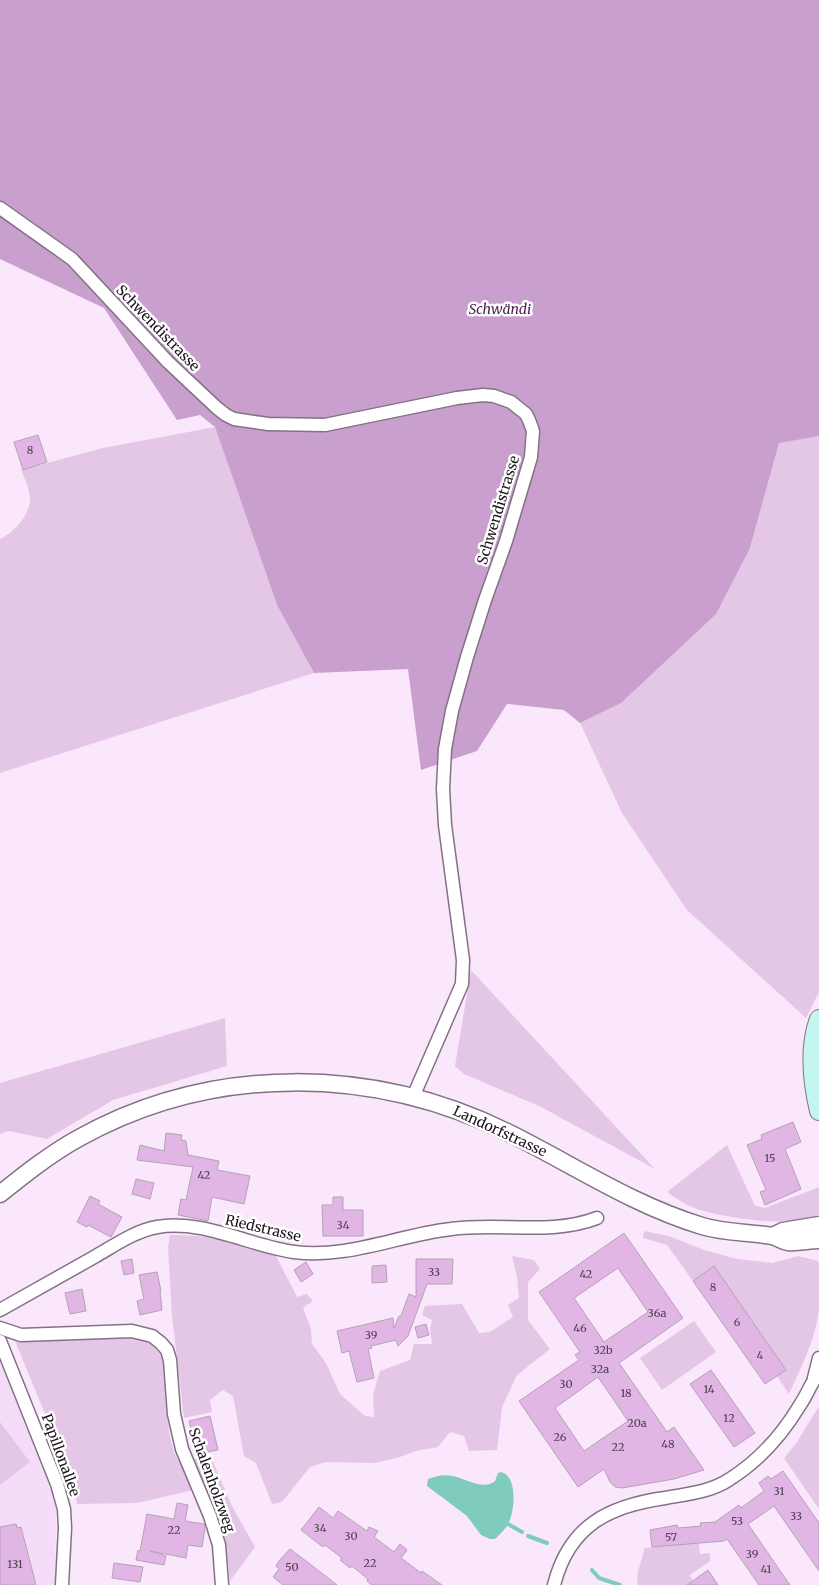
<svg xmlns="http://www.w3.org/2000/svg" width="819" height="1585" viewBox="0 0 819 1585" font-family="Merriweather,serif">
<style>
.built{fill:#f5dcf8}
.green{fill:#e4c7e7}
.forest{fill:#c99fcd}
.water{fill:#7fccbc}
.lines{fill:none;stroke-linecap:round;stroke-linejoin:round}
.stream{stroke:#7fccbc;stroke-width:4}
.building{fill:#e1b6e5;stroke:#b4a2b6;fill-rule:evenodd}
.minor-casing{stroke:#837285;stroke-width:15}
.tertiary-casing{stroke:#837285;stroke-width:19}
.secondary-casing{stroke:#837285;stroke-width:20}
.minor{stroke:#fff;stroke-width:12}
.tertiary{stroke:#fff;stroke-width:16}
.secondary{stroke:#c2f6ee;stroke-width:18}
.labels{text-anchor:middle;stroke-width:5;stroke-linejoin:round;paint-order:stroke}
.number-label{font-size:11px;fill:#4d3d4e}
.park-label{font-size:14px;font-style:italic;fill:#4d1a53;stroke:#fff}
.street-label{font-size:14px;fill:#1c151c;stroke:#fff}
</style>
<rect width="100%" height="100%" fill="#fbe7fc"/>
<!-- built -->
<path class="built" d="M0,1361l46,113 10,32 -1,79h-55z"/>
<!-- green -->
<g class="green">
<path d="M215,427l62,178 37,68 -314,100v-234c13,-6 30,-24 30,-39 0,-10 -5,-21 -9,-30l82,-22z"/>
<path d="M819,436v556l-13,26 -119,-108 -65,-97 -42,-90 41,-20 38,-38 91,-117 29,-106z"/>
<path d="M471,970l184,199 -114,-62 -77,-33 -9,-8z"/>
<path d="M225,1018l2,48 -114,34 -66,39 -38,-8 -9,3v-51z"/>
<path d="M727,1145l28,61 10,2 54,-21v27c-19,16 -102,3 -125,-6 -10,-4 -18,-10 -27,-16z"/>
<path d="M644,1231l25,5 35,14 33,9 35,4 26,-7 20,5 1,5c0,14 0,29 0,43 -3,29 -18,59 -30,85l-12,-18 -84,-95 -26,-36 -24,-7z"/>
<path d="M170,1235c37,-1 70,9 105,19l22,43 10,-3 6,7 -10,7 8,21 1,15 14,19 14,31 25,22 9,1 -1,-22 7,-24 30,-11 4,-16h18l-2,-15 2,-9 -10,-5 3,-9 37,-2 17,29 11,-1 23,-15 -5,-12 11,-7 -2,-21 -5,-21 22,4 6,9 -12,13v38l22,29 -33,26 -15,32 -5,43 -28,1 -5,-15 -14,-4 -12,15 -22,4 -16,6 -25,6 -49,-1 -16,5 -28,35 -10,2 -16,-41 -12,-7 -11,-60 -10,-6 -13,10 2,12 -28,6 -12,-102 -4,-69z"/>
<path d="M694,1321l22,31 -54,38 -22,-32z"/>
<path d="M131,1338c44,5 33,45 36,76 1,12 3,24 6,35 2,7 7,13 11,20 4,6 7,14 10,21l-57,13 -60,1 -3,-20 -59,-143z"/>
<path d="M819,1406v103l-35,-51 13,-16z"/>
<path d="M0,1422l30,40 -30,23z"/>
<path d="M210,1455l22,51 23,41 -25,34 -4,-37 -4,-15 -30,-69z"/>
<path d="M699,1543l1,11 10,-1v8l-20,14 3,6 -5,4h-50c-3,-14 5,-24 6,-37z"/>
</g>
<!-- forest -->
<path class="forest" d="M0,0h819v436l-40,7 -29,105 -34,66 -95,89 -41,20 -16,-13 -57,-6 -30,47 -56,19 -13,-101 -94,4 -37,-68 -62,-178 -15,-12 -23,5 -73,-112 -104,-49z"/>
<!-- water -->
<path class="water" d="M501,1472c17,4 14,40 7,52 -3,6 -9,11 -13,15h-5l-9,-4 -14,-19 -40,-30 1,-7c9,-3 15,-5 24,-3 14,2 30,15 43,5l3,-8z"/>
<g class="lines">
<!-- stream -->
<g class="stream">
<path d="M508,1524l14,8"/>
<path d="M528,1536l19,7"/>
<path d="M592,1570l7,8 21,7"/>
</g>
</g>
<!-- building -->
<g class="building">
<path d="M38,435l9,27 -24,8 -9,-28z"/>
<path d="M793,1122l8,20 -16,7 16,40 -36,16 -5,-13 6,-2 -19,-45 15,-6 -1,-4z"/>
<path d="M166,1133l16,2 -1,5 5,1 2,14 31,6 -2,9 33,6 -6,28 -32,-7 -4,24 -30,-6 3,-16 5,1 7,-33 -56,-7 3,-15 24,6z"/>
<path d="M136,1179l18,4 -4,16 -18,-5z"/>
<path d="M90,1196l10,5 -2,3 24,13 -11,20 -23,-12 -1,2 -10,-5z"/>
<path d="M333,1197h10v13h20v26h-40l-1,-31h11z"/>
<path d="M624,1233l59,85 -64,45 48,69 7,-5 30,43 -30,9 -52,9 -7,-1 -5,-5 -6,-13 -26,18 -59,-86 60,-41 -4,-5 5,-3 -41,-60zM618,1268l30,44 -44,30 -30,-44zM598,1377l30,44 -44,30 -29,-43z"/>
<path d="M132,1259l2,14 -10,2 -3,-14z"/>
<path d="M416,1259h37l-1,25h-25l-19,52 -10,10 -2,-6 -25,6 1,2 -4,1 6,29 -17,4 -8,-31 -7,2 -5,-22 56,-13 1,10 5,-12h2l8,-22 7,3z"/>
<path d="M306,1262l7,12 -12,8 -7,-12z"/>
<path d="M386,1265l1,17 -15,1v-17z"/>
<path d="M714,1266l72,104 -21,14 -72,-103z"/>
<path d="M157,1272l4,19h-1l2,19 -22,5 -3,-14 7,-2 -5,-24z"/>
<path d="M82,1289l4,22 -16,3 -5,-21z"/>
<path d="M426,1324l3,11 -11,3 -3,-11z"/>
<path d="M711,1370l44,63 -21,14 -44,-63z"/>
<path d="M210,1416l8,34 -21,4 -8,-33z"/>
<path d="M783,1471l36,52v48l-45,-65 -26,18 42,61h-31l-32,-46 -3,2 -72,6 -2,-17 27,-5 1,3 23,-2 -1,-3 15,-1 24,-17 2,3 23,-17 -5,-8 9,-7 3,3z"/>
<path d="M177,1503l11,2 -3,16 19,3 1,4 -3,19 -14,-2 -2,13 -36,-7 16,5 -2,9 -28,-5 2,-10 2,1 7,-37 27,5z"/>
<path d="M319,1507l14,11 5,-7 29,20 2,-4 9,4 -4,6 20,15 6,-8 7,6 -6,8 20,15 1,-2 20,14h-70l-5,-4 1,-2 -16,-13 -2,2 -10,-8 2,-2 -17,-13 -2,2 -22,-17z"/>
<path d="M16,1524l1,4 4,-1 15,58h-36v-58z"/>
<path d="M290,1549l20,15 27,21h-54l-10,-8 6,-8 -3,-3 3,-5z"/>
<path d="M114,1563l29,4 -3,15 -28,-4z"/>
<path d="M708,1570l10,15h-31z"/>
</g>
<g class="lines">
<!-- minor casing -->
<g class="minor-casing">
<g id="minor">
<path d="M0,208l72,51 96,103 49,46 9,7 8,4 34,5 57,1 132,-27 26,-3 11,1 17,6 15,12 3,6 4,11 -2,26 -25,84 -21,59 -18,57 -15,54 -7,38 -2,40 2,36 18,135 -1,24 -49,113"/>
<path d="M0,1310c32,-18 64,-36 96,-54 19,-11 39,-25 61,-29 46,-8 93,19 137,25 54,7 104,-17 157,-23 49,-7 99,7 146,-11"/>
<path d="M0,1328l21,7 111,-4 20,5 9,7 6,7 3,10 4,54 8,35 28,67 9,29 3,40"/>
<path d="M0,1341l57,143 7,25 1,19 -3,57"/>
<path d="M814,1378l5,-20"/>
<path d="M554,1585c15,-59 54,-79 111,-87 22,-4 46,-6 65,-19 30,-19 52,-44 70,-74 7,-10 11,-22 19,-33"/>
</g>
</g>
<!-- tertiary casing -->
<g class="tertiary-casing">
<g id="tertiary">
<path d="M0,1194c25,-20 50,-40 79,-56 135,-75 296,-72 432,-4 64,32 122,71 191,92 24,7 46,6 70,10 5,1 10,5 16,6 10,1 21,-2 31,-2"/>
<path d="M773,1236l10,-5 36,-6"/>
</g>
</g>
<!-- secondary casing -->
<g class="secondary-casing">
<path id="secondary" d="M819,1019c-11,29 -7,62 0,92"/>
</g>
<!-- minor -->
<use href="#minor" class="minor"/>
<!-- tertiary -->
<use href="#tertiary" class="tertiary"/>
<!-- secondary -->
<use href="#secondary" class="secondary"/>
</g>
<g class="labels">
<!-- number labels -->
<g class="number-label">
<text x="30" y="454">8</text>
<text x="770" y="1162">15</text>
<text x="204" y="1179">42</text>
<text x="343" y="1229">34</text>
<text x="434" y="1276">33</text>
<text x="586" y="1278">42</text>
<text x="713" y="1291">8</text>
<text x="657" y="1317">36a</text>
<text x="737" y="1326">6</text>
<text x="580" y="1332">46</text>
<text x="371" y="1339">39</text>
<text x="603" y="1354">32b</text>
<text x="760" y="1359">4</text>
<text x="600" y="1373">32a</text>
<text x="566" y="1388">30</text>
<text x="709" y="1393">14</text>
<text x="626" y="1397">18</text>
<text x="729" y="1422">12</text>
<text x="637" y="1427">20a</text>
<text x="560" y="1441">26</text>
<text x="668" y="1448">48</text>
<text x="618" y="1451">22</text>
<text x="779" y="1495">31</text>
<text x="796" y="1520">33</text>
<text x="737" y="1525">53</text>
<text x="320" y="1532">34</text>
<text x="174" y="1534">22</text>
<text x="351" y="1540">30</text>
<text x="671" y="1541">57</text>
<text x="752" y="1558">39</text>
<text x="370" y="1567">22</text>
<text x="15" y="1568">131</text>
<text x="292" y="1571">50</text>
<text x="766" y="1573">41</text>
</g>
<!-- park labels -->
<g class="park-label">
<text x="500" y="314">Schwändi</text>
</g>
<!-- street labels -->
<g class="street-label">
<text transform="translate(158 328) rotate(46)" y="5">Schwendistrasse</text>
<text transform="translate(498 510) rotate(-73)" y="5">Schwendistrasse</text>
<text transform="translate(500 1131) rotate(25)" y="5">Landorfstrasse</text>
<text transform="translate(263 1228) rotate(13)" y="5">Riedstrasse</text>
<text transform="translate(61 1455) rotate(70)" y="5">Papillonallee</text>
<text transform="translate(212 1480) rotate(70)" y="5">Schalenholzweg</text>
</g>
</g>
</svg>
